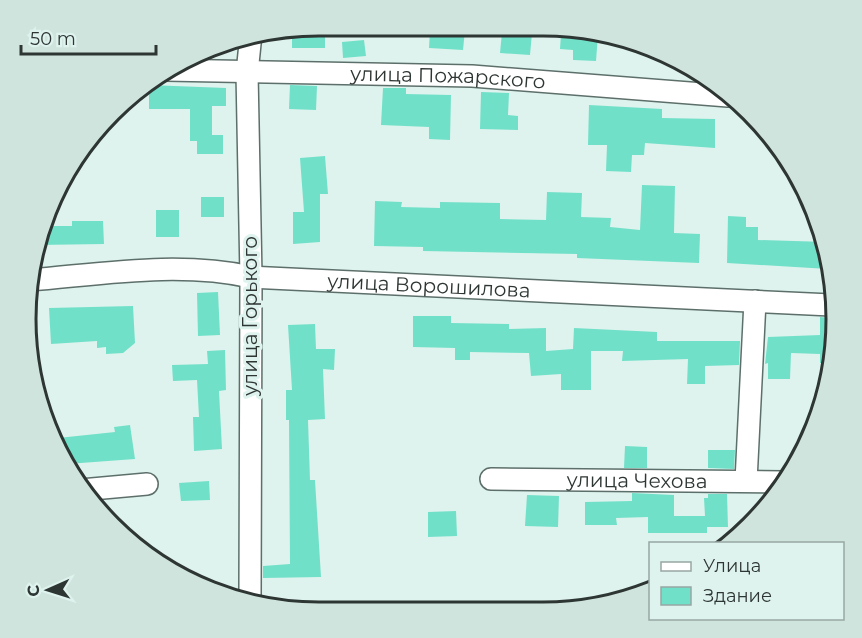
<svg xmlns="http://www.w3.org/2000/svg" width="862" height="638" viewBox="0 0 862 638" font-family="Montserrat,sans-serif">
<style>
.building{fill:#71e0c9}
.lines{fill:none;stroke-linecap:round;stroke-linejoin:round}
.minor-casing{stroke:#5d6f6a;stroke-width:24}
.minor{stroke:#fff;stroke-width:21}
.labels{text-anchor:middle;stroke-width:6;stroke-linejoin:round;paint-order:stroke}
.street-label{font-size:20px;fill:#2e3634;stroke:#def3ed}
.rim{fill:none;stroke:#2e3634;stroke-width:3}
</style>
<rect width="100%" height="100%" fill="#def3ed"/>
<!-- building -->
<g class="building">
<path d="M325,30v18h-33v-17z"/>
<path d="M430,30h35l-2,20 -34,-2z"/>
<path d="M502,32l30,1 -2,22 -30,-2z"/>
<path d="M561,34l37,1 -2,26 -23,-1v-10l-13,-1z"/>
<path d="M364,40l2,16 -23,2 -1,-16z"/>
<path d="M149,85l77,3v18h-14v29h11v19h-26v-13h-7v-32h-41z"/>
<path d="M290,85l27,1 -1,24 -27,-1z"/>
<path d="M383,88h23v6l45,1 -1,45 -21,-1v-12l-48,-2z"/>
<path d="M481,92l28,1 -1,22 10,1v14l-38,-1z"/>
<path d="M589,105l73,4v9l53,1v29l-70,-5 -1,12h-12l-1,17 -25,-1 1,-26h-19z"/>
<path d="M325,156l3,38h-8v48l-27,2v-32h11l-4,-54z"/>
<path d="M642,185l33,1 -1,47 26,1 -1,29 -122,-5v-4l-154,-3v-4l-49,-1 1,-45 27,1 -1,5 39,1v-6l60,1v16l46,1 1,-28 35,1 -1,24 30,1 -1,9 30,3z"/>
<rect x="201" y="197" width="23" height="20"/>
<rect x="156" y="210" width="23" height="27"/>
<path d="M728,216l18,1v10h12v13l68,2 2,27 -101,-6z"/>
<path d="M72,221h31l1,23 -67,1 6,-19h29z"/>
<path d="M218,292l2,43 -22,1 -1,-43z"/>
<path d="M133,306l2,37 -12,10 -17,1v-7l-9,1v-7l-46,3 -2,-36z"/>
<path d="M413,316h38v7l58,1v5l37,-1v23l27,-2 1,-21 83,4v9h83l-1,24 -34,1v18h-18l1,-25 -66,2 1,-10h-32v39h-30v-16l-30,2 -2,-23 -59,-1v8h-15v-12l-42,-1z"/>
<path d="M820,317l11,1 1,45h-12v-9l-29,-1 -1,26h-22v-16l-3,1 3,-27 52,-2z"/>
<path d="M315,324l1,25h19l-1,21 -11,-1 2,50 -17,1 2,60h5l6,97 -58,1v-12l27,-2 -1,-144h-3v-30h6l-4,-65z"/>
<path d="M225,350l1,40 -7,1 3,58 -28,2 -1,-34h6l-2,-37 -24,1 -1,-16 36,-1 -1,-13z"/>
<path d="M130,425l5,34 -68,5 -8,-13 -1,-13 57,-6 -1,-5z"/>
<path d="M625,446l22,1v21h-23z"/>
<path d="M708,450h27l-1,19 -26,-1z"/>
<path d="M209,481l1,19 -29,1 -2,-18z"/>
<path d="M632,493l42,2v21h31l-1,-18h4v-4h19l1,33h-21v6h-59v-16l-32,1 1,7h-32v-23l47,-1z"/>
<path d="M527,495l32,1 -1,31 -33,-1z"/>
<path d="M456,511l1,25 -29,1v-25z"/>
</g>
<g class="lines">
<!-- minor casing -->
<g class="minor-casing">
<g id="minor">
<path id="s1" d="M166,70l306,6 256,20"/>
<path id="s2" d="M30,280c73,-6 148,-19 221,-3l580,28"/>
<path id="s3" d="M491,479l292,3"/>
<path d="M746,481l9,-180"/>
<path d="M81,490l66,-6"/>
<path d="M250,597l1,-320 -4,-204 4,-39"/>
</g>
</g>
<!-- minor -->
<use href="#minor" class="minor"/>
</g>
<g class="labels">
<!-- street labels -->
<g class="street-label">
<text dy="7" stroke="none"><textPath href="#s1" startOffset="282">улица Пожарского</textPath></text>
<text dy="7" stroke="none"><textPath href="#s2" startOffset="400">улица Ворошилова</textPath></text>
<text transform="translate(250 316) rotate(-90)" y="7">улица Горького</text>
<text dy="7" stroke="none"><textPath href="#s3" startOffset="146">улица Чехова</textPath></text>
</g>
</g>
<!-- crop -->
<path d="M0 0H862V638H0ZM319 36H543A283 283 0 0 1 826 319V319A283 283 0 0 1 543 602H319A283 283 0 0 1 36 319V319A283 283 0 0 1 319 36Z" fill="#d0e4de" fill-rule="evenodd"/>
<path class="rim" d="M319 36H543A283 283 0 0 1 826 319V319A283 283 0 0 1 543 602H319A283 283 0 0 1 36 319V319A283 283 0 0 1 319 36Z"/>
<!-- legend -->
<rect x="649" y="542" width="195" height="78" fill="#def3ed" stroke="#98a7a3" stroke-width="1.5"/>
<rect x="661" y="562" width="30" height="9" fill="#ffffff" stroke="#98a7a3" stroke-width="1.5"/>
<text x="703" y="572" font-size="18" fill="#2e3634">Улица</text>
<rect x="661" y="587" width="30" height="18" fill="#71e0c9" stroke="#98a7a3" stroke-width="1.5"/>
<text x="703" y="602" font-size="18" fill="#2e3634">Здание</text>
<!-- north arrow -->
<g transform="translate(48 590) rotate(267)" stroke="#def3ed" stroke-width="4.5" paint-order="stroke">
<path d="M0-4.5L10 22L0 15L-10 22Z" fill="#2e3634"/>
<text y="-9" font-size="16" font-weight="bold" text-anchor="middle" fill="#2e3634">С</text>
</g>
<!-- scale -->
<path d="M21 45v9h135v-9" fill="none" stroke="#2e3634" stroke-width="3"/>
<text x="30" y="45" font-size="18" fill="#2e3634" stroke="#def3ed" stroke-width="4.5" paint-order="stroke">50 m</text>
</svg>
